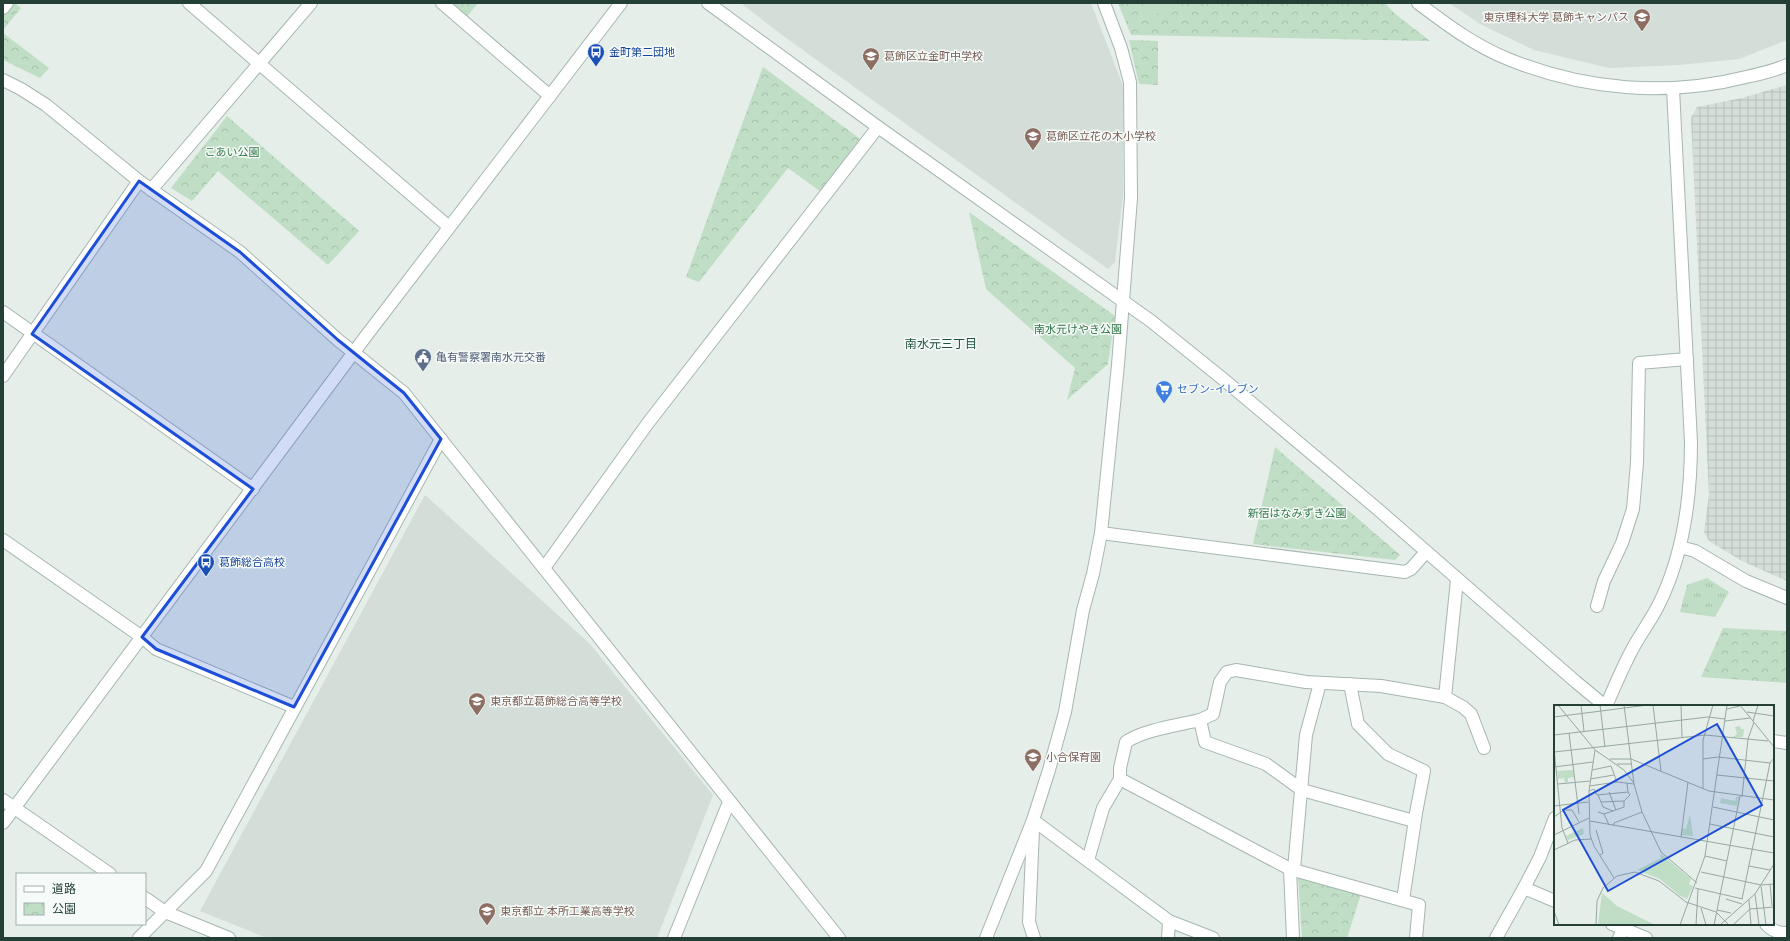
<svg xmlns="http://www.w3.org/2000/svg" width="1790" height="941" viewBox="0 0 1790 941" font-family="Raleway,'Noto Sans JP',sans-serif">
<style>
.built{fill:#d3ded8}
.industrial{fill:url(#industrial-grid)}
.grass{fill:url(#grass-tufts)}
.park{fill:url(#park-crowns)}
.garden{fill:#bfdec5}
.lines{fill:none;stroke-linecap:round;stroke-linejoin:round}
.minor-casing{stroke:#a7b6b0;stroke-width:14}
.tertiary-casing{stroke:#a7b6b0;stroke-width:14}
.minor{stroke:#fff;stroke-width:12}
.tertiary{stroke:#fff;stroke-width:12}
.marked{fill:#1d4ed8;fill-opacity:0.2;stroke:#1d4ed8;stroke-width:3;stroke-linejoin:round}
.labels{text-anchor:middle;stroke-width:3;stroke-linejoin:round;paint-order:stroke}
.education-label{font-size:11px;fill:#785e54;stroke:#f6faf8;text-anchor:start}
.transit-label{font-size:11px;fill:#164399;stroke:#f6faf8;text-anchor:start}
.park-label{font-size:11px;fill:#2f7645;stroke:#f6faf8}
.service-label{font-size:11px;fill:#4e5e75;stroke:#f6faf8;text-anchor:start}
.shop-label{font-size:11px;fill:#366cbe;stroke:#f6faf8;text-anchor:start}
.neighbourhood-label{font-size:12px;fill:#205242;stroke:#f6faf8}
.inset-road{fill:none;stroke:#98a8a1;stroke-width:1}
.view{fill:#1d4ed8;fill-opacity:0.15;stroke:#1d4ed8;stroke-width:2}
.inset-edge{fill:none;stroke:#244036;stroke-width:2}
</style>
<defs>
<pattern id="industrial-grid" width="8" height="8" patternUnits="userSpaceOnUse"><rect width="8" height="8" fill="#d3ded8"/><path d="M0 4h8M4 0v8" fill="none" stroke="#b5c0ba"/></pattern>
<pattern id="grass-tufts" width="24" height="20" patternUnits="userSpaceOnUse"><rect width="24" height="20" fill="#bfdec5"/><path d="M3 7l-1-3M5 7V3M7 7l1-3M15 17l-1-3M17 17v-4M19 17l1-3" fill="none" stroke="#a4c0aa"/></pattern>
<pattern id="park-crowns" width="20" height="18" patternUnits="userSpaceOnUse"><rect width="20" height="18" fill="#bfdec5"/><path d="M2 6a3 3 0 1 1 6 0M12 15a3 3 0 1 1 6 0" fill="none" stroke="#a4c0aa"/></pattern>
</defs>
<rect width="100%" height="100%" fill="#e5eee9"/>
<!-- built -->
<g class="built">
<path d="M741,3h350l32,83v109l-8,67 -7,7 -326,-234z"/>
<path d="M1449,3h338v37l-48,19 -60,6 -70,3 -75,-18 -54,-26z"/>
<path d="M425,495l165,149 123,151 -56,143h-390l-67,-27z"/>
</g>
<!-- industrial -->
<path class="industrial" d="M1787,85v496l-45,-20 -33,-20 -5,-9 5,-37 -18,-377 6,-11 45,-9z"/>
<!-- grass -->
<path class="grass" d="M1707,578l22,14 -14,25 -35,-5 7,-27z"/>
<!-- park -->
<g class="park">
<path d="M3,3h12l6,5 -18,22z"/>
<path d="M447,3h31l-13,16z"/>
<path d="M1118,3h267l9,10 36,28 -299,-6z"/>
<path d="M3,33l46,35 -9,10 -37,-18z"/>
<path d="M1129,40l29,1v44l-19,-1z"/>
<path d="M763,67l100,74 -42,51 -33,-24 -89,114 -13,-5z"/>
<path d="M227,116l132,115 -31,34 -110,-94 -26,30 -21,-13z"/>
<path d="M969,212l146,104 -7,48 -41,36 8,-32 -89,-79z"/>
<path d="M1275,447l125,108 -5,5 -142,-16z"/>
<path d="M1723,628l64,3v52l-86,-6z"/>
<path d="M1298,876l63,18 -14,44h-45z"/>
</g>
<!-- garden -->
<path class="garden" d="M1144,3h35l-28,14z"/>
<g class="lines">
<!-- minor casing -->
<g class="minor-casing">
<g id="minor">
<path d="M189,3l260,224"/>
<path d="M442,3l108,93"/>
<path d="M3,8l4,-5"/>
<path d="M151,190l160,-187"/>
<path d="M3,312l250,177"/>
<path d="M3,376l136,-195"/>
<path d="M1101,533l304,39 6,-3 15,-17"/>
<path d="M3,540l139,97 14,12 138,58"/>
<path d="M544,568l104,-145 230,-296"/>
<path d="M1597,606l7,-25 18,-38 11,-34 4,-46 2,-100 48,-4"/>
<path d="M1350,684l8,40 30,30 36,17 -8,42 -13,87"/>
<path d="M1445,697l12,-117"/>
<path d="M1200,720l13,-6 7,-32 7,-10 9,-2 70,12 75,4 64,11 18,10 8,7 13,34"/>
<path d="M1773,741l14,2"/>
<path d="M1120,779v-11l6,-26c17,-12 53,-17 74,-22l5,22 61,22 36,26 112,31"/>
<path d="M3,800l107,74"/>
<path d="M1033,820l136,101 44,17"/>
<path d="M1033,830l-4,92 5,16"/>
<path d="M1088,860l15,-52 17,-29 170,90 129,36 -3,33"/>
<path d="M1290,869l3,69"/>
<path d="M1294,869l12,-134 14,-52"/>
<path d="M145,898l20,14 64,26"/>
<path d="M1766,924c6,7 12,9 21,9"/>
<path d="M139,938l67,-67 235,-432"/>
<path d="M674,938l55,-136"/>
<path d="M986,938l47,-118 16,-50 16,-58 18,-102 10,-36 8,-41 17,-168 13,-167 -1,-116 -9,-34 -17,-45"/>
<path d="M1168,938l1,-17"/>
<path d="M1619,938l6,-14"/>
</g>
</g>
<!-- tertiary casing -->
<g class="tertiary-casing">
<g id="tertiary">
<path d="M708,3l170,124 273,194 72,58 151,127 202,176 29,24"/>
<path d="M1418,3c28,21 57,43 90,56 76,31 159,38 238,18 14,-3 28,-6 41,-12"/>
<path d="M3,80l18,9 25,16 93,76 101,71 98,88 66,53 435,545"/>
<path d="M1680,547l15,4 51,30 41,17"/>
<path d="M1606,706c9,-20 17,-40 27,-58 8,-15 18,-28 25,-42 26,-51 33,-108 33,-164l-18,-353"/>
<path d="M3,823l363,-487 255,-333"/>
<path d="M1524,888l31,13"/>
<path d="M1612,924l34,14"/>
<path d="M1496,938l28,-50 16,-31 15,-39"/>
</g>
</g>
<!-- minor -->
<use href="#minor" class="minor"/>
<!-- tertiary -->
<use href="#tertiary" class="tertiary"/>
</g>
<!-- marked area -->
<path class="marked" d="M139,181l101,71 98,88 66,53 37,46 -147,268 -138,-58 -14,-12 111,-148 -221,-155z"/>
<!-- icons -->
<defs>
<g id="university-pin" transform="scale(0.9)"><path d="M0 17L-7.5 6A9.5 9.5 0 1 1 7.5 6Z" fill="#8d6e63" stroke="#f6faf8"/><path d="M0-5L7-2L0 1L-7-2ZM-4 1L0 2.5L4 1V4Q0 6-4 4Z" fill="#fff"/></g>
<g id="bus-pin" transform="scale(0.9)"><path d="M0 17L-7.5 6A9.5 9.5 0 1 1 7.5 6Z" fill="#1a4fb4" stroke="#f6faf8"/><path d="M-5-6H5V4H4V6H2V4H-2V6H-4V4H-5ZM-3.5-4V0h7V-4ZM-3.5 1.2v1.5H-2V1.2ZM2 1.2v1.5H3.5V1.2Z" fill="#fff"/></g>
<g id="school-pin" transform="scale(0.9)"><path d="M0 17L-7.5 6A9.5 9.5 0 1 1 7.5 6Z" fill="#8d6e63" stroke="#f6faf8"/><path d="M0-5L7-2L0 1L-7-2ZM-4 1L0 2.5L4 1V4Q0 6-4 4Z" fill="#fff"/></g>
<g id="civic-pin" transform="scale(0.9)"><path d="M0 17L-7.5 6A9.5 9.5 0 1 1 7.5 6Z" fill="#5c6f8a" stroke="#f6faf8"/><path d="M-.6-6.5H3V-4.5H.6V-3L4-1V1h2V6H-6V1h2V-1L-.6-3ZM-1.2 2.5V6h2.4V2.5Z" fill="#fff"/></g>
<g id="supermarket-pin" transform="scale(0.9)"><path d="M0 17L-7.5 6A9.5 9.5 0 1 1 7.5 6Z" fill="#3f7fe0" stroke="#f6faf8"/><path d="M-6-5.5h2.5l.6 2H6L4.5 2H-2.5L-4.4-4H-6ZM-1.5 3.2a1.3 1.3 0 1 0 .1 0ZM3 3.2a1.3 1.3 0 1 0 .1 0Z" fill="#fff"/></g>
</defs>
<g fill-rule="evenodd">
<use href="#university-pin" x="1642" y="17"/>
<use href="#bus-pin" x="596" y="52"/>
<use href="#school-pin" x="871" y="56"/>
<use href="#school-pin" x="1033" y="136"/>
<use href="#civic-pin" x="423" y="357"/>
<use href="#supermarket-pin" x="1164" y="389"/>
<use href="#bus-pin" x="206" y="562"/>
<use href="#school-pin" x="477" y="701"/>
<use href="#school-pin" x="1033" y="757"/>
<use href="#school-pin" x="487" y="911"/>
</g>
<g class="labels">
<!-- education labels -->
<g class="education-label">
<text x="1629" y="21" text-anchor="end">東京理科大学 葛飾キャンパス</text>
<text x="884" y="60">葛飾区立金町中学校</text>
<text x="1046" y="140">葛飾区立花の木小学校</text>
<text x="490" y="705">東京都立葛飾総合高等学校</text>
<text x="1046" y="761">小合保育園</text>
<text x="500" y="915">東京都立 本所工業高等学校</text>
</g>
<!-- transit labels -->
<g class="transit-label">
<text x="609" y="56">金町第二団地</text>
<text x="219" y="566">葛飾総合高校</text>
</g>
<!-- park labels -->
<g class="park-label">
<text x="232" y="156">こあい公園</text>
<text x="1078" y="333">南水元けやき公園</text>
<text x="1297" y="517">新宿はなみずき公園</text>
</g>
<!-- service labels -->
<g class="service-label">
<text x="436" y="361">亀有警察署南水元交番</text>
</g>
<!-- shop labels -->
<g class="shop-label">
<text x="1177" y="393">セブン-イレブン</text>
</g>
<!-- neighbourhood labels -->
<g class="neighbourhood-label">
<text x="941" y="348">南水元三丁目</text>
</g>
</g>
<!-- overview -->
<g transform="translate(1554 705)">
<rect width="220" height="220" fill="#e5eee9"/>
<path d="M186,21l1,3h3l-1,8h-10l4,-3 -2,-7zM19,65l1,7 -6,1v4l-3,1 -1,-5 -6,1 -1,-8zM182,92h3l-2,9 -17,-3 1,-5 14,3zM136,109l3,22 -12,-1 1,-7 4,1zM29,123l1,6 -16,6 -2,-4zM106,148l31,26 -2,5 4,2 -6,13 -8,-4 -19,-16 -23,-9 24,-12zM48,188l15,13 38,19h-57z" fill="#bfdec5"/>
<path d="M108,154l19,12 -8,14 -20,-13zM125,172l11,2 -3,8 -11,-3z" fill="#bfdec5"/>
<path class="inset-road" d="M4,0l37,45 -6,41 1,44 4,11 20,32M27,0l3,26M46,0l5,42M70,0l10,79 8,28 19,40 36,31M99,0l8,66M127,0l1,32M186,0l34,42M173,4l13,-3M193,7l27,4M0,12l94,-12M171,16l25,-3M199,16l5,-16M15,28l10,81M0,30l154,-18 17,2M194,34l6,-17M0,44l8,79 6,15M41,45l29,20 9,12M0,47l151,-17 63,6M56,54h21M77,54l78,32 65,9M149,54l15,-2 52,6M63,59h14M0,62l39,-5M38,65l19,-4 6,16M163,70l57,6M36,74l24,-4M4,79l32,-3M35,81l28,-4 17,2M149,84v-49l10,-35M35,86l5,-2 3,6 31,-3 -1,-9M55,87l7,18M44,90l5,12 10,4M188,92l6,-58M47,97l23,-1 6,-6 -2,-3M0,101l34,-4M159,102l61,13M44,107l6,2 20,-7v-6M50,109l5,11M0,112l10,-7h8l7,12M36,116l184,32M156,119l64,13M59,121l1,-3 28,-11M42,125l7,23 -3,2M0,130l35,-17M127,132l7,-55M0,145l21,-10 16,-1M151,151l22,5M195,161l21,4M147,167l60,13 13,-1M216,179l2,22M207,181l5,39M141,183l48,11M201,189l4,31M172,194l16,5M188,194l28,-136 4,-5M195,195l2,25M147,203l5,17M163,205l14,3M0,206l5,14M42,220l1,-24 6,-13 14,-12 18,-4 24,9 27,21 30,10 13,13M126,220l25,-69 22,-151M142,220l2,-36M160,220l26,-129M166,220l35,-31 19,-30M179,220l17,-16 24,-2"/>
<path class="view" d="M163,19l45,81 -154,86 -45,-81z"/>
<rect width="220" height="220" class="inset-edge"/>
</g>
<!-- border -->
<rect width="1790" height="941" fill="none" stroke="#244036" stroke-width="8"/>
<!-- legend -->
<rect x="16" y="873" width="130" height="52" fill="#f6faf8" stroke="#a2b0aa"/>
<rect x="24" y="886" width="20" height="6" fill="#ffffff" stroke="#a2b0aa"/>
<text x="52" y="893" font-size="12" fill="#244036">道路</text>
<rect x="24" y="903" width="20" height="12" fill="url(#park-crowns)" stroke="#a2b0aa"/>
<text x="52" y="913" font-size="12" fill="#244036">公園</text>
</svg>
